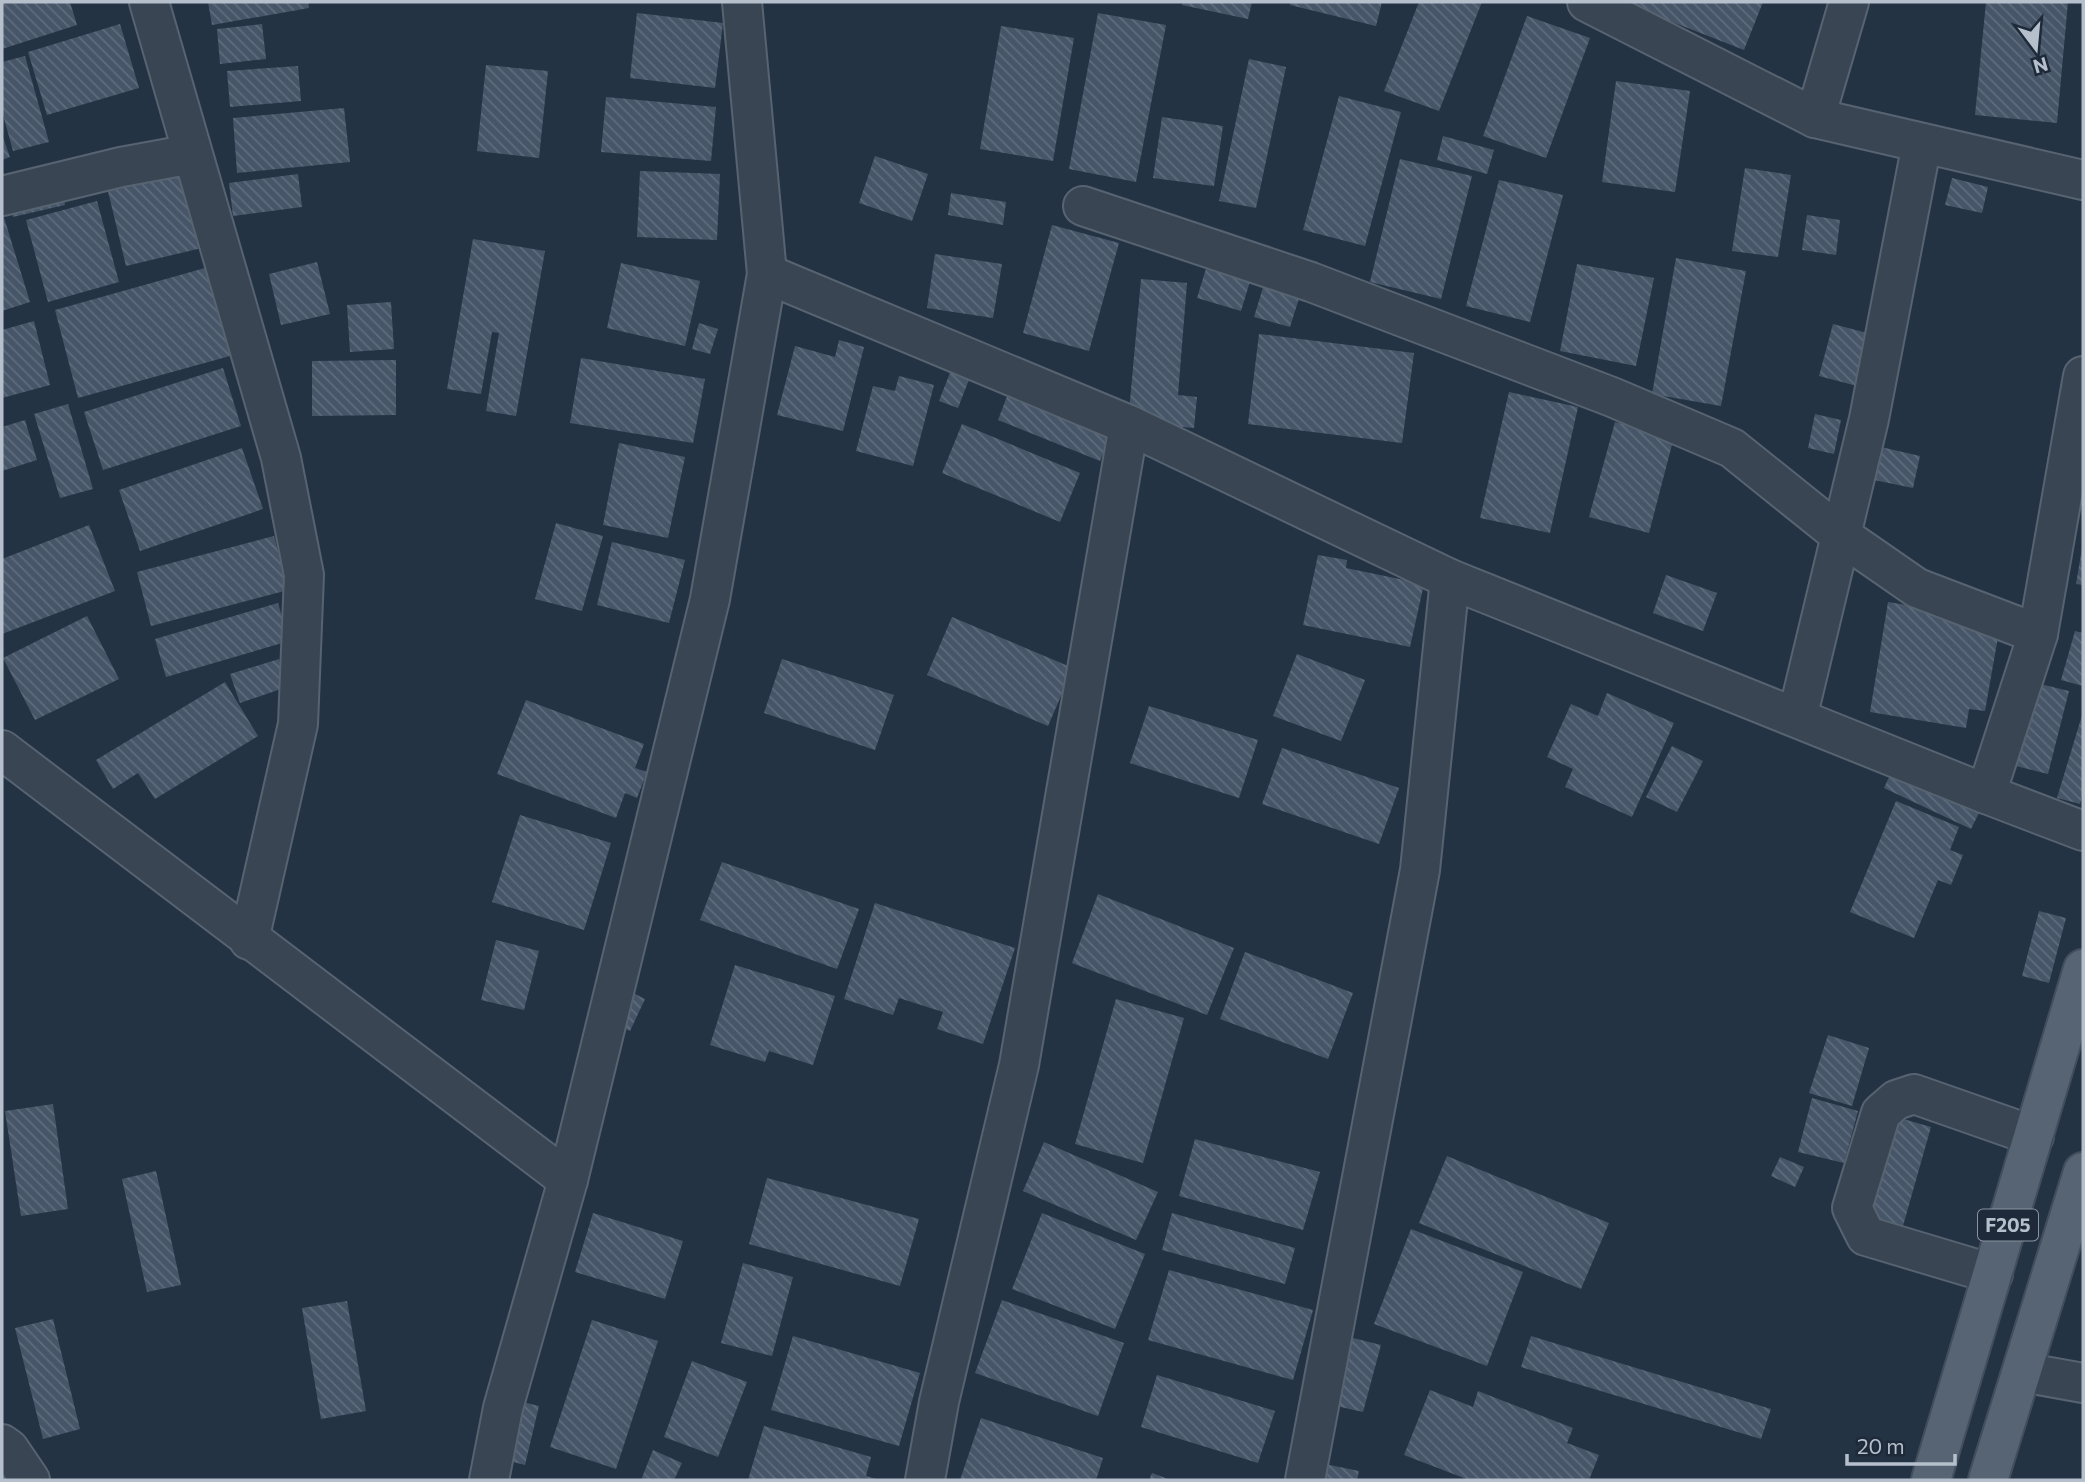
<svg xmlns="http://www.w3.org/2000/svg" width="2085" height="1482" viewBox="0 0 2085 1482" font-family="Commissioner,sans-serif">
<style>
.building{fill:url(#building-back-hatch)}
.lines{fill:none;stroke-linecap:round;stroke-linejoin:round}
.minor-casing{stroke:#576370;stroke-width:42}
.major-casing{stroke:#434e5c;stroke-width:42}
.minor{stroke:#394553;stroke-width:38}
.major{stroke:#576473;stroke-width:38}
.labels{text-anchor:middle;stroke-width:5;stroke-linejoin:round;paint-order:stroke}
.shield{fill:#1e2a39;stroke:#8893a1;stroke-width:2}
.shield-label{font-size:19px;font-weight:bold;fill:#b6c0cd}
</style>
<defs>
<pattern id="building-back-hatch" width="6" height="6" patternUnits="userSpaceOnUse" patternTransform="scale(1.75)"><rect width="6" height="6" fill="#465568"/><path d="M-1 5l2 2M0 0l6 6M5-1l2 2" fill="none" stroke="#5e6c7c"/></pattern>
</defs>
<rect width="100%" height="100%" fill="#243344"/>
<!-- building -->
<g class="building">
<path d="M2,2h68l7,23 -75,24z"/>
<path d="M208,2h100l1,6 -97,17z"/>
<path d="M1182,2h70l-4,17 -66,-14z"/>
<path d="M1290,2h92l-6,24 -86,-21z"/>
<path d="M1419,2h63l-43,109 -55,-20z"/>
<path d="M1621,2h142l-19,48z"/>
<path d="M1986,2h82l-11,121 -82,-8z"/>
<path d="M637,13l86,10 -8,65 -85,-10z"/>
<path d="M1098,13l68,12 -30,157 -67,-13z"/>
<path d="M1527,16l63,22 -44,120 -63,-22z"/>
<path d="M120,24l19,64 -92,27 -19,-63z"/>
<path d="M262,24l4,35 -46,5 -3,-35z"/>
<path d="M1001,26l73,12 -21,123 -73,-12z"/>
<path d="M25,56l24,86 -36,9 -11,-40v-49z"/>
<path d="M1249,59l37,8 -30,141 -37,-7z"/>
<path d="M486,65l62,6 -9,87 -62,-7z"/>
<path d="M298,66l3,35 -71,6 -3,-36z"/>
<path d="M1616,81l74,10 -15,101 -73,-10z"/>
<path d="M1339,96l62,16 -36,134 -62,-16z"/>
<path d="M606,97l110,10 -5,54 -110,-9z"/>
<path d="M344,108l6,54 -113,11 -4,-55z"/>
<path d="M1162,117l61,9 -9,60 -61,-8z"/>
<path d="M2,135l8,22 -8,3z"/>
<path d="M1443,136l51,14 -7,24 -50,-14z"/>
<path d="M875,156l53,18 -16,47 -53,-18z"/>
<path d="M1400,159l72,17 -31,123 -71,-17z"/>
<path d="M182,165l20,83 -76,18 -20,-83z"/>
<path d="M1745,168l46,7 -13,82 -46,-6z"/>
<path d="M640,171l80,3 -3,66 -80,-3z"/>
<path d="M298,174l4,33 -69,9 -4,-33z"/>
<path d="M1952,178l36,9 -6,26 -37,-8z"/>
<path d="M1499,180l64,15 -33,127 -64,-16z"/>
<path d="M61,186l4,19 -52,12 -4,-18z"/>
<path d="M951,193l55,9 -3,23 -55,-10z"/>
<path d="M97,201l22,81 -71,20 -22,-82z"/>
<path d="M2,211l28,91 -28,9z"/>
<path d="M1807,215l33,5 -4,35 -34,-5z"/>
<path d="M1052,225l67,18 -30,108 -66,-18z"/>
<path d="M473,239l72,12 -29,165 -30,-5 13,-78 -7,-1 -11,62 -34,-5z"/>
<path d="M935,254l67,10 -9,54 -66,-10z"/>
<path d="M1676,258l70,13 -25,135 -69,-12z"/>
<path d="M317,262l13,52 -49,11 -12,-51z"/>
<path d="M1208,262l44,13 -11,36 -44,-13z"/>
<path d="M621,263l79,18 -15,65 -78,-18z"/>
<path d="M1577,264l77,14 -18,88 -76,-15z"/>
<path d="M205,268l25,88 -152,42 -23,-88z"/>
<path d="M1141,279l46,4 -9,112 19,2 -3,31 -48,-4 -17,-12z"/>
<path d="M1265,281l36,11 -11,35 -36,-10z"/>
<path d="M391,302l3,47 -44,3 -3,-47z"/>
<path d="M34,321l16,64 -48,13v-68z"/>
<path d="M699,323l19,6 -8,25 -18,-5z"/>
<path d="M1833,324l42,11 -14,52 -42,-11z"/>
<path d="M1259,334l155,19 -12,90 -154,-19z"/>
<path d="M839,340l25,7 -21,84 -66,-16 18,-69 40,11z"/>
<path d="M581,358l124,21 -12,64 -123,-20z"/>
<path d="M396,360v55l-84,1v-55z"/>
<path d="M953,365l19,7 -14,36 -19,-7z"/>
<path d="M223,368l18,58 -138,44 -19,-58z"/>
<path d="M899,376l35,9 -21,81 -57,-15 17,-65 22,5z"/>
<path d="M1009,391l103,41 -12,29 -102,-41z"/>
<path d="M1509,392l69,15 -28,126 -70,-15z"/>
<path d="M68,404l25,85 -33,9 -26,-84z"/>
<path d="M1815,414l26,6 -7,34 -26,-6z"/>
<path d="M25,420l12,40 -35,11v-44z"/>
<path d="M1615,422l59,15 -25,96 -60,-16z"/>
<path d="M962,424l118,49 -20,49 -118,-49z"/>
<path d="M619,443l66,14 -17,81 -65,-13z"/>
<path d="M1881,447l39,9 -7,32 -39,-8z"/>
<path d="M242,448l21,61 -123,42 -21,-61z"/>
<path d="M556,523l47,13 -21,75 -47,-12z"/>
<path d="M89,525l26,66 -113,43v-75z"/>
<path d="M274,536l14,54 -137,36 -14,-54z"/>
<path d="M612,542l73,18 -16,63 -72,-18z"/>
<path d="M2082,548h1v37l-7,-1z"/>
<path d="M1318,555l29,5 -1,8 78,16 -14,63 -107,-22z"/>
<path d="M1666,575l51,18 -14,38 -50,-18z"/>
<path d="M1888,602l113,18 -16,91 -16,-2 -3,19 -96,-16z"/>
<path d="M278,603l11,38 -123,36 -11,-38z"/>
<path d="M87,616l32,63 -84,41 -32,-62z"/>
<path d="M952,617l121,51 -25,58 -121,-51z"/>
<path d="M2075,631l8,2v53l-22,-6z"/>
<path d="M1297,654l68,26 -24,61 -68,-25z"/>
<path d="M279,659l8,28 -47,16 -10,-29z"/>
<path d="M782,659l112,36 -19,55 -111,-37z"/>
<path d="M225,682l33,54 -103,63 -17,-26 -25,16 -17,-29z"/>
<path d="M2032,682l37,9 -21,83 -36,-9z"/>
<path d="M1607,693l67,30 -42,94 -67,-30 8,-18 -26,-12 24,-53 27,12z"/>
<path d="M526,700l118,44 -9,24 12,4 -10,26 -12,-5 -9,25 -119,-44z"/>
<path d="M1149,706l109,34 -19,58 -109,-35z"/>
<path d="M2083,712v80l-3,12 -23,-6z"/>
<path d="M1672,746l31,15 -26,51 -31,-15z"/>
<path d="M1282,748l117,40 -20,56 -117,-40z"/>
<path d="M1894,766l88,41 -11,22 -87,-41z"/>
<path d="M1896,801l63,26 -9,23 13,5 -12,30 -13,-5 -24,58 -64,-26z"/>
<path d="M520,815l91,28 -27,87 -92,-28z"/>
<path d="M722,862l137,47 -22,60 -137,-49z"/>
<path d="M1098,894l136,54 -27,67 -135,-52z"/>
<path d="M875,903l140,45 -32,96 -46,-15 6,-17 -44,-14 -6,17 -49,-16z"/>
<path d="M2039,911l27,7 -17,65 -27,-7z"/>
<path d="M496,940l43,11 -15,59 -43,-10z"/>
<path d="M1245,952l108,41 -25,66 -108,-40z"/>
<path d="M735,965l100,31 -22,69 -44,-14 -4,11 -55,-17z"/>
<path d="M627,990l18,9 -15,32 -19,-9z"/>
<path d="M1116,999l68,19 -41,145 -68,-19z"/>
<path d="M1828,1035l41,13 -17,58 -43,-13z"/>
<path d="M1812,1098l46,13 -14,52 -46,-11z"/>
<path d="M53,1104l15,105 -47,7 -16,-105z"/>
<path d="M1893,1116l38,11 -30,106 -39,-10z"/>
<path d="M1195,1139l125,33 -17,58 -124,-34z"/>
<path d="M1044,1142l114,50 -22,48 -113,-49z"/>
<path d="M1447,1156l162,67 -28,66 -162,-66z"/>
<path d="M1780,1157l24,10 -9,20 -24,-11z"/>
<path d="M156,1171l25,114 -34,7 -25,-113z"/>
<path d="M767,1178l152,41 -19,67 -151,-42z"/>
<path d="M593,1213l90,28 -18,58 -90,-27z"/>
<path d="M1042,1213l103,41 -30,75 -103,-40z"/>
<path d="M1172,1213l123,35 -10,36 -123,-34z"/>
<path d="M1411,1229l112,43 -36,94 -113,-42z"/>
<path d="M743,1263l50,14 -21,79 -51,-13z"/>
<path d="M1169,1270l144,40 -20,70 -145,-40z"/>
<path d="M1002,1300l122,43 -26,73 -123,-43z"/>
<path d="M347,1301l19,110 -45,8 -19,-111z"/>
<path d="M53,1319l27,110 -37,10 -28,-111z"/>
<path d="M592,1320l66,21 -42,128 -66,-22z"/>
<path d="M793,1336l127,37 -21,73 -128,-36z"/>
<path d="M1531,1336l240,73 -10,30 -240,-72z"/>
<path d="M1349,1337l32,8 -18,67 -31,-7z"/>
<path d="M692,1361l55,21 -29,75 -54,-20z"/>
<path d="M1157,1375l118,36 -17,52 -117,-36z"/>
<path d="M1430,1390l43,17 5,-16 95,37 -6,15 32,12 -10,25h-120l-65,-25z"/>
<path d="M519,1401l20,5 -14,59 -20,-5z"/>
<path d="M981,1418l122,40 -7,22h-136z"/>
<path d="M764,1426l107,31 -5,19 14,4h-132z"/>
<path d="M653,1450l29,13 -8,17h-33z"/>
<path d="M1325,1464l34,7 -2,9h-36z"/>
<path d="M1152,1473l19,7h-22z"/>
</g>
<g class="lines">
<!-- minor casing -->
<g class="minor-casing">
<g id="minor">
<path d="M149,2l132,456 23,117 -6,149 -49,216"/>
<path d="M1587,2l228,116 268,62"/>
<path d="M1815,118l34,-116"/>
<path d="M2,196l119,-29 71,-13"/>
<path d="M1083,206l228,76 301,115 120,51 107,86 78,54 121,46"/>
<path d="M767,274l362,151 321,154 536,215"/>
<path d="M2083,376l-45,258 -52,160 97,37"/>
<path d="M1799,710l70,-291 53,-276"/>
<path d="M2,750l566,430"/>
<path d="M1993,1274l-127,-38 -14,-28 29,-95 15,-13 18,-6 120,42"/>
<path d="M2022,1372l61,11"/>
<path d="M2,1444l7,5 21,31"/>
<path d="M489,1480l14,-72 65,-228 142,-581 57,-325 -25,-272"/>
<path d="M925,1480l14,-78 80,-337 110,-640"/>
<path d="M1305,1480l115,-610 30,-291"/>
</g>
</g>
<!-- major casing -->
<g class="major-casing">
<g id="major">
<path d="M1931,1480l152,-511"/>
<path d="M1988,1480l95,-308"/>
</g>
</g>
<!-- minor -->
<use href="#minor" class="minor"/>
<!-- major -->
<use href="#major" class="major"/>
</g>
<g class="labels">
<!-- shield labels -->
<rect class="shield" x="1978" y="1209.5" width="60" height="31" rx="5"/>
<g class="shield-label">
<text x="2008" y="1232">F205</text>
</g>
</g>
<!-- border -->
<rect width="2085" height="1482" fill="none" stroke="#b6c0cd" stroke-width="7"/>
<!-- north arrow -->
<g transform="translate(2036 49) rotate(164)" stroke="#1e2a39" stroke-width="5" paint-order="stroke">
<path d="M0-5L12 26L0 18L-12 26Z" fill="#b6c0cd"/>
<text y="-10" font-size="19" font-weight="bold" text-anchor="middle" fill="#b6c0cd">N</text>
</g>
<!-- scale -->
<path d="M1847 1454v10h108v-10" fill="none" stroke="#b6c0cd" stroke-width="3.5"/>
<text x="1857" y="1454" font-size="21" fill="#b6c0cd" stroke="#1e2a39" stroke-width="5" paint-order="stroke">20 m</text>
</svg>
